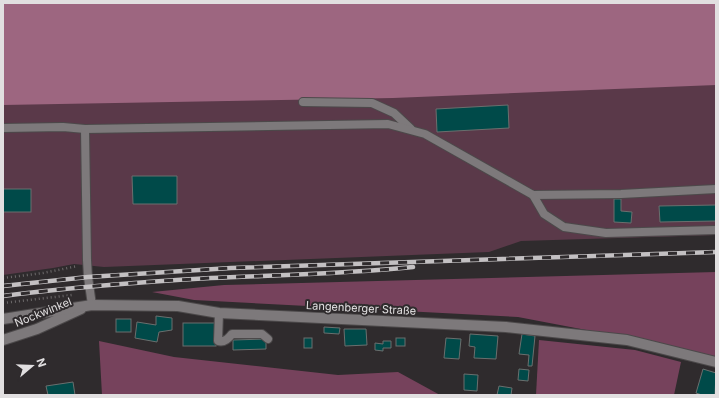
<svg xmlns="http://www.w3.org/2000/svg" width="719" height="398" viewBox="0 0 719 398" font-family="Inter,sans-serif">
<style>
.green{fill:#5a3949}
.forest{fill:#76425c}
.water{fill:#9d6680}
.building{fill:#004a49;stroke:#6a6f6e}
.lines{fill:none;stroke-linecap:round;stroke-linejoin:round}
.lane-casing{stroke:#4c494a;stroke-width:10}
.street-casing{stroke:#4c494a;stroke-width:12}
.secondary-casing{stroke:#4c494a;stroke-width:12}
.path{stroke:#6e6b6c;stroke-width:2.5;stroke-dasharray:1 3;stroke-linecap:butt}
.lane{stroke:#7d797b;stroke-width:8}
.street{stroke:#7d797b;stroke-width:10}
.secondary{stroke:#7d797b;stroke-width:10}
.rail-casing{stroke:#c3c0c2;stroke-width:4.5}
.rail{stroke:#2f2b2d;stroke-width:3;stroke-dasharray:9;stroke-linecap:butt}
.labels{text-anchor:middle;stroke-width:4;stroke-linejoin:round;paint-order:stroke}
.street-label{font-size:11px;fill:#e1dfe0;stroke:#2f2b2d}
</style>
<rect width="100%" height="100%" fill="#2f2b2d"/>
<!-- green -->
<path class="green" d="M3,3h713v232l-195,6 -32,11 -385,15 -30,-3 -21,4 -50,7z"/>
<!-- forest -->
<g class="forest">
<path d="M716,272v88l-88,-22 -110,-21 -324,-17 -42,-8 72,-7z"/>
<path d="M539,340l96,10 46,12 -7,33h-138z"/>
<path d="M99,341l75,16 164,18 60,-3 42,23h-338z"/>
</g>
<!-- water -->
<path class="water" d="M3,3h713v82l-323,13 -390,7z"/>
<!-- building -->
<g class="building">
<path d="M508,105l1,23 -72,4 -1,-23z"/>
<path d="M132,176h45v28h-44z"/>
<rect x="3" y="189" width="28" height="23"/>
<path d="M614,199h7v12l11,1 -1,11 -17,-1z"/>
<path d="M716,205v16l-56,1 -1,-16z"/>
<path d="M156,316l16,2v12l-13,2 -2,10 -22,-4 2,-16 19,3z"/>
<rect x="116" y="319" width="15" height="13"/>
<rect x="183" y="323" width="33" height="23"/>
<path d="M324,327l16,1 -1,6 -15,-1z"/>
<path d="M344,329h22l1,16 -22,1z"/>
<path d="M470,334l28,2 -2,23 -22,-1 1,-11 -6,-1z"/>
<path d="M522,334l13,2 -3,30h-4l1,-11 -10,-1z"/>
<rect x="304" y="338" width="8" height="10"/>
<rect x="396" y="338" width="9" height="8"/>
<path d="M446,338l15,1 -2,20 -15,-1z"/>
<path d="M266,339v10l-33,1v-10z"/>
<path d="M383,341h8v7h-8v3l-8,-1v-7l8,1z"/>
<path d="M519,369l10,1 -1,11 -10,-1z"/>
<path d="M703,369l13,4 -1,22h-13l-6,-2z"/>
<path d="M464,374l14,1 -1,16 -13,-1z"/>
<path d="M73,382l2,13h-27l-2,-9z"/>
<path d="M499,386l13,2 -1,7h-14z"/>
</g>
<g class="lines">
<!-- lane casing -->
<g class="lane-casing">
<g id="lane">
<path d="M303,102l69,1 22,10 17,16"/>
<path d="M3,128l60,-1 22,2 303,-5 37,10 108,61 88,-1 95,-5"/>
<path d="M85,129l2,131 1,17 4,28"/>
<path d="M533,195l11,19 20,13 42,6 110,-3"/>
<path d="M219,313l-1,28c6,2 11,-3 14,-7h30l6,5"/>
</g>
</g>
<!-- street casing -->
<g class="street-casing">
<path id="street" d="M3,340l34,-11 44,-20"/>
</g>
<!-- secondary casing -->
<g class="secondary-casing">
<path id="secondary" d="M3,319l89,-14 86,1 41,7 287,14 121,13 89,22"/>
</g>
<!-- path -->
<g class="path">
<path d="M3,278l40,-5 35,-7"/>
<path d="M3,303l69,-8"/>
</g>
<!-- lane -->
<use href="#lane" class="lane"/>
<!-- street -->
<use href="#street" class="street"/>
<!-- secondary -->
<use href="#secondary" class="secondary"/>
<!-- rail casing -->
<g class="rail-casing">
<g id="rail">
<path d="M3,286l85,-9 143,-9 485,-16"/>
<path d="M3,296c69,-9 138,-14 208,-18 67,-3 135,-4 202,-11"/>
</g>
</g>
<!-- rail -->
<use href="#rail" class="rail"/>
</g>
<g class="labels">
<!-- street labels -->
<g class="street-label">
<text transform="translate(361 308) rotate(3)" y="4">Langenberger Straße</text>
<text transform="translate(43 312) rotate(-22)" y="4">Nockwinkel</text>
</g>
</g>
<!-- border -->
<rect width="719" height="398" fill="none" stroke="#e1dfe0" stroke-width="8"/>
<!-- north arrow -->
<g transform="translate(32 366) rotate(71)" stroke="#2f2b2d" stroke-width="3" paint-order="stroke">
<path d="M0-3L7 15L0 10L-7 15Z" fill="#e1dfe0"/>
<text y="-6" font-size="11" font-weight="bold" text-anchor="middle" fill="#e1dfe0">N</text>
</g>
</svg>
